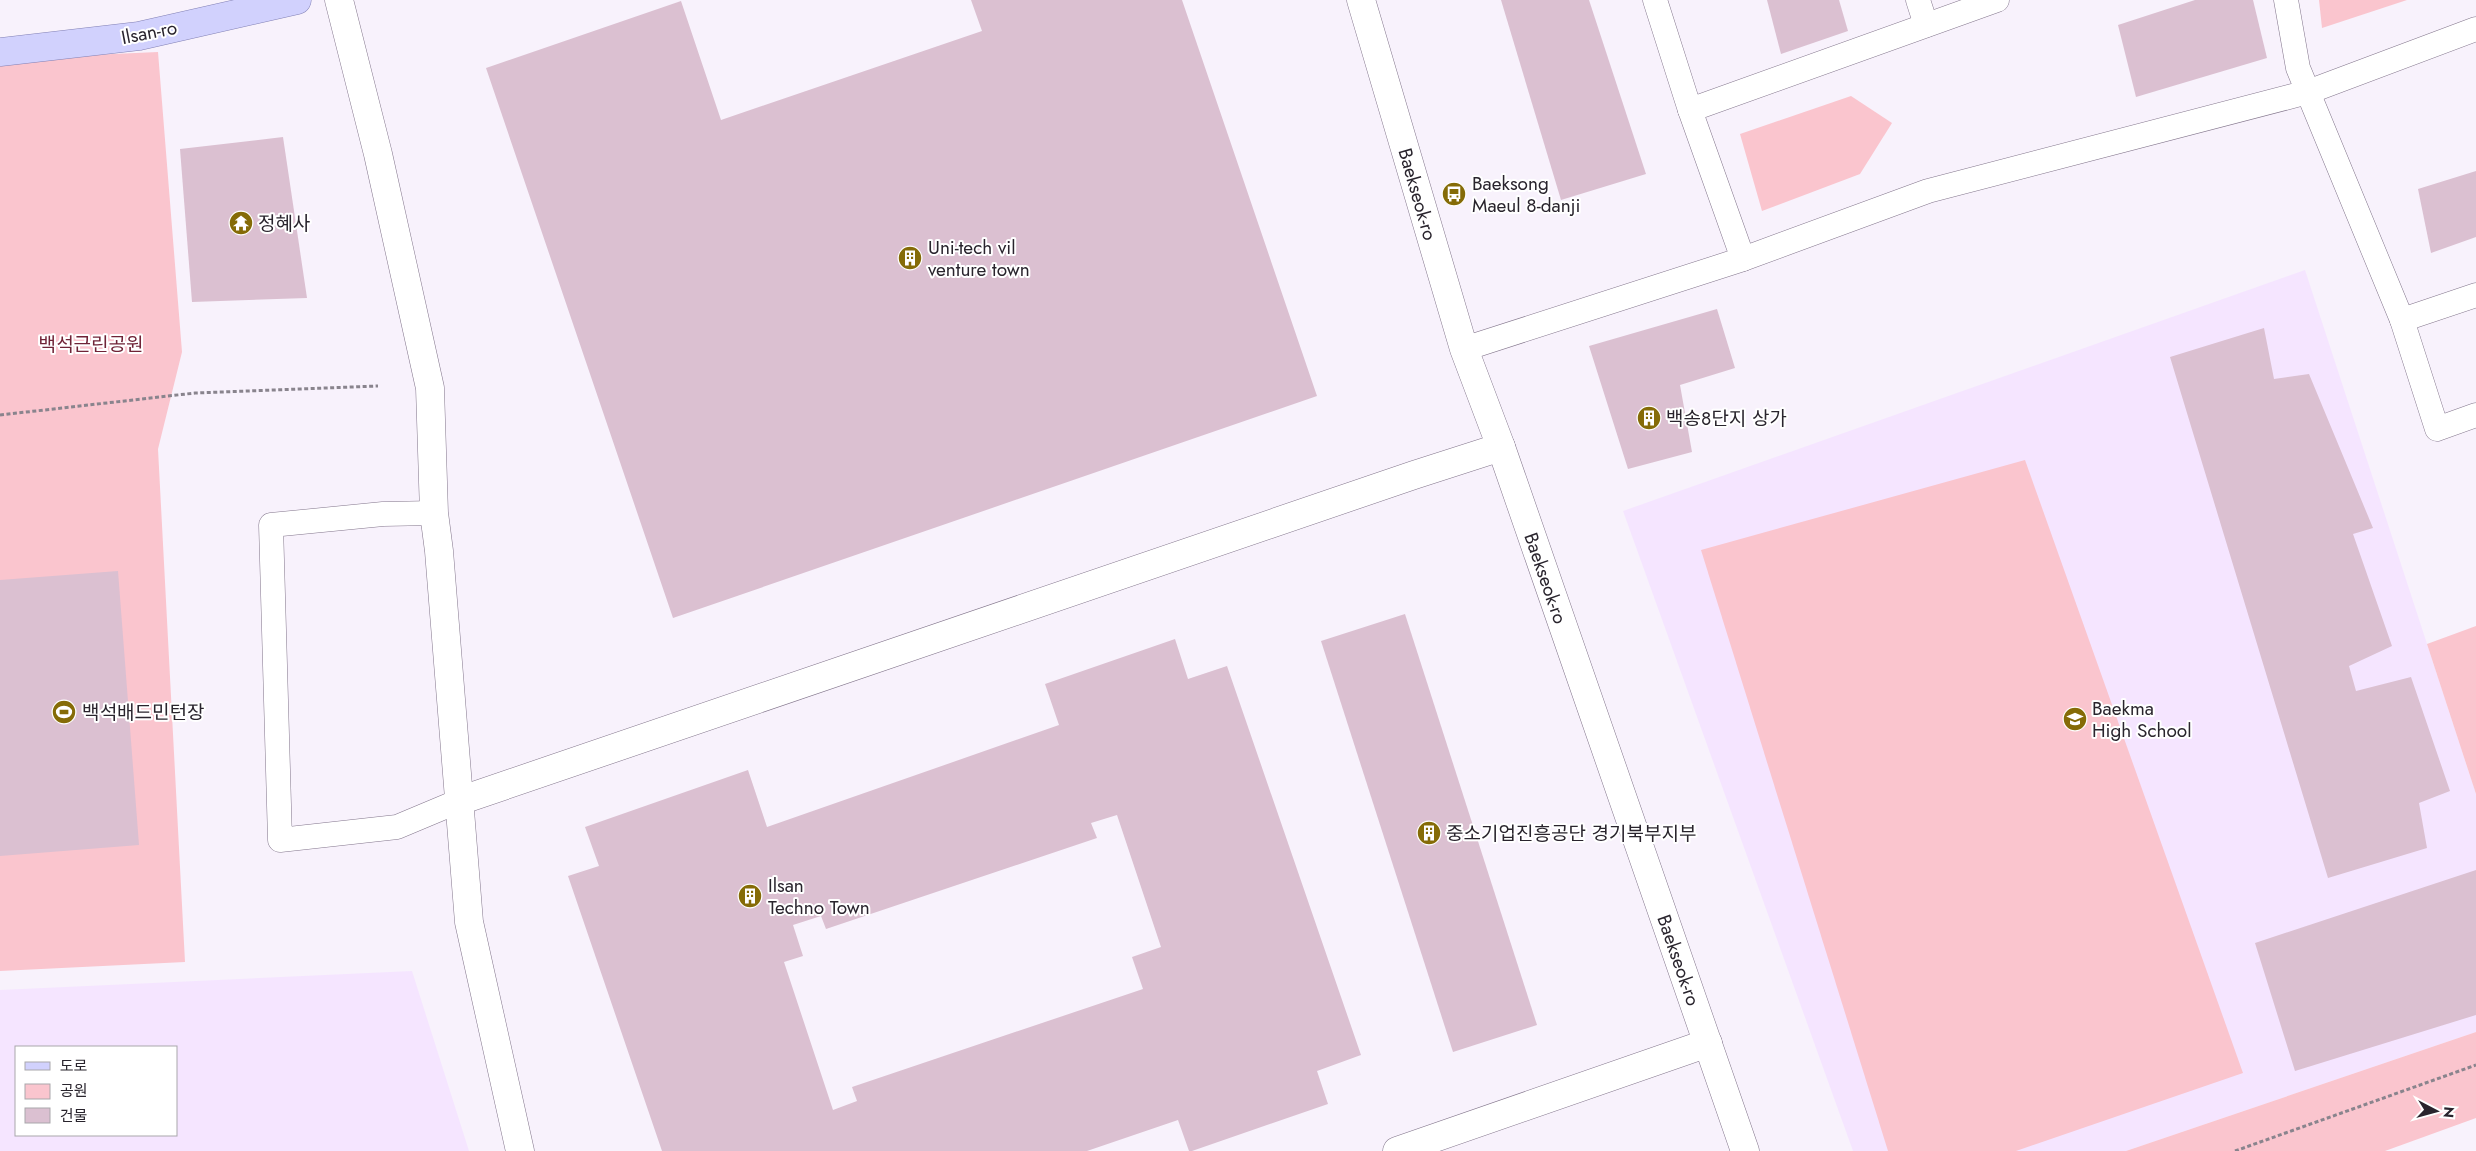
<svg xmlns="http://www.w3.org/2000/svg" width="2476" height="1151" viewBox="0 0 2476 1151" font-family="Jost,'Noto Sans KR',sans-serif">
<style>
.built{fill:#f5e5ff;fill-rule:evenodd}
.green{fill:#fac5ce}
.building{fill:#dbc0d1;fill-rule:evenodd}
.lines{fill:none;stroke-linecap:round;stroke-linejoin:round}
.service-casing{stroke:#83768c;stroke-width:25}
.minor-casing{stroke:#83768c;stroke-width:29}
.tertiary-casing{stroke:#83768c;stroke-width:29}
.secondary-casing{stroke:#83768c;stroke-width:29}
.primary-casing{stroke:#8280b4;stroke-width:29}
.path{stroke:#89848d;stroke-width:3;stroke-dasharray:4 2.5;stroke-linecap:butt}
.service{stroke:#fff;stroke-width:24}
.minor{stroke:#fff;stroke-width:28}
.tertiary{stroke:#fff;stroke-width:28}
.secondary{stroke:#fff;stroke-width:28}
.primary{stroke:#d1d1fd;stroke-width:28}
.labels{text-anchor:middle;stroke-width:4;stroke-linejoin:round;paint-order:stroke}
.street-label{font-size:19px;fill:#29242d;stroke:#fff}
.poi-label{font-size:19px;fill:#29242d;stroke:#fff;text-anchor:start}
.park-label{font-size:19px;fill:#6f2337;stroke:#fff}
</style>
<rect width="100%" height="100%" fill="#f8f2fc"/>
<!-- built -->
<g class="built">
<path d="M2305,270l171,524v238l-350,119h-273l-230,-640z"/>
<path d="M412,971l57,180h-469v-161zM176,1047v88h-160v-88z"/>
</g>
<!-- green -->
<g class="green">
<path d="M2319,0h88l-85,28z"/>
<path d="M158,52l24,300 -24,97 27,513 -185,9v-912z"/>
<path d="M1851,96l41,27 -32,51 -98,37 -22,-77z"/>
<path d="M2025,460l218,613 -227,78h-128l-187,-601z"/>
<path d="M2476,626v168l-49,-150z"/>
<path d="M2476,1032v86l-91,33h-259z"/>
</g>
<!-- building -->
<g class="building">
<path d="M971,0h211l135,396 -644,222 -187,-550 195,-67 40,119 261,-89z"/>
<path d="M1501,0h88l57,174 -85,26z"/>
<path d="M1767,0h72l9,31 -67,23z"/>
<path d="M2195,0h58l14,58 -131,39 -18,-72z"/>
<path d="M283,137l24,161 -115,4 -12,-153z"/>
<path d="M2476,171v66l-45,16 -13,-64z"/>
<path d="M1717,309l18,59 -55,17 12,67 -64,17 -39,-123z"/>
<path d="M2264,328l10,51 35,-5 64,154 -20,6 39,112 -43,20 7,25 55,-14 39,114 -31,12 8,45 -99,30 -158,-521z"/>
<path d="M118,571l21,274 -139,11v-276z"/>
<path d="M1405,614l132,411 -84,27 -132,-411z"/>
<path d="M1175,639l13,40 39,-13 134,389 -44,16 11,33 -136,47h-3l-11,-31 -91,31h-425l-94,-275 31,-10 -14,-39 163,-57 19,57 292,-102 -14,-41zM1117,815l44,132 -29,10 11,32 -291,98 5,14 -24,9 -49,-148 19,-6 -10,-31 28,-9 5,13 271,-91 -6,-15z"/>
<path d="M2476,870v145l-181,56 -40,-128z"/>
</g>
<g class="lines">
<!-- service casing -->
<g class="service-casing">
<g id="service">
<path d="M1655,0l35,110 307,-110"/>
<path d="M1918,0l8,25"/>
<path d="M2286,0l12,68 104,252"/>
<path d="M1743,259l185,-68 380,-99 168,-63"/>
<path d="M2476,295l-74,25 35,109 39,-14"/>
<path d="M1464,349l279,-90 -53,-149"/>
<path d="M434,513l-51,1 -112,11 9,315 117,-13 62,-26"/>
</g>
</g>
<!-- minor casing -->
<g class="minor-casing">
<g id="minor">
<path d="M459,801l955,-326 87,-28"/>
<path d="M1397,1151l311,-108"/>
</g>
</g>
<!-- tertiary casing -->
<g class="tertiary-casing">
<path id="tertiary" d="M339,0l39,154 52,234 4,125 5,38 30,371 51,229"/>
</g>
<!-- secondary casing -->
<g class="secondary-casing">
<path id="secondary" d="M1361,0l103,349 37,98 244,704"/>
</g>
<!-- primary casing -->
<g class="primary-casing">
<path id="primary" d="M0,52l139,-16 158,-36"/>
</g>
<!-- path -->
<g class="path">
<path d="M0,415l195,-22 183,-7"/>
<path d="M2235,1151l241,-86"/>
</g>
<!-- service -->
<use href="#service" class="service"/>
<!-- minor -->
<use href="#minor" class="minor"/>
<!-- tertiary -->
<use href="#tertiary" class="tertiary"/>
<!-- secondary -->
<use href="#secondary" class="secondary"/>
<!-- primary -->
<use href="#primary" class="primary"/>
</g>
<!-- icons -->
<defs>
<g id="bus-disc" transform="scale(1.25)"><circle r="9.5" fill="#856b07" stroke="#fff"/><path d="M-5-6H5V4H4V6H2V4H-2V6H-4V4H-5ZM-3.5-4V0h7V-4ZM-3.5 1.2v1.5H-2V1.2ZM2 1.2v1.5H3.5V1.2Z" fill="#fff"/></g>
<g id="temple-disc" transform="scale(1.25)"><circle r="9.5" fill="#856b07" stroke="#fff"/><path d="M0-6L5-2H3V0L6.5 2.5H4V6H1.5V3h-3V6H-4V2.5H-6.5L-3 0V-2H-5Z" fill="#fff"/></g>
<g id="building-disc" transform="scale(1.25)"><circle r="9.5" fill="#856b07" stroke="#fff"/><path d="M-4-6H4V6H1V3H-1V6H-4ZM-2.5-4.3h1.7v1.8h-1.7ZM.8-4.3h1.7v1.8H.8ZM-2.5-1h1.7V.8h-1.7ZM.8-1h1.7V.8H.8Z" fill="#fff"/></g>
<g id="stadium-disc" transform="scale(1.25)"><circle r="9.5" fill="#856b07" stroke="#fff"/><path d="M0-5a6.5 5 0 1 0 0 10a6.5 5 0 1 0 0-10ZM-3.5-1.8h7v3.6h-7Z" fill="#fff"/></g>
<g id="school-disc" transform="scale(1.25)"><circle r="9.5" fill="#856b07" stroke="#fff"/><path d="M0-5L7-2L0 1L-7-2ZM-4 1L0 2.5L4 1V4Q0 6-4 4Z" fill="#fff"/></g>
</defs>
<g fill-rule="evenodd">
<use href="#bus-disc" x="1454" y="194"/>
<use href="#temple-disc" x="241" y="223"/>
<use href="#building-disc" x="910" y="258"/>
<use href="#building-disc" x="1649" y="418"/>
<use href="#stadium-disc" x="64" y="712"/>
<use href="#school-disc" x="2075" y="719"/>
<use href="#building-disc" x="1429" y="833"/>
<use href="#building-disc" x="750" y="896"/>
</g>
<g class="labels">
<!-- street labels -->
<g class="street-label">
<text transform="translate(149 32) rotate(-11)" y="7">Ilsan-ro</text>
<text transform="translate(1418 194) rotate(74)" y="7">Baekseok-ro</text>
<text transform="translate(1546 578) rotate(71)" y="7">Baekseok-ro</text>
<text transform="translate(1679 960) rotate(71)" y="7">Baekseok-ro</text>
</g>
<!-- poi labels -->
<g class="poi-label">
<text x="1472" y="190">Baeksong<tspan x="1472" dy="22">Maeul 8-danji</tspan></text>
<text x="258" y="230">정혜사</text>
<text x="928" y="254">Uni-tech vil<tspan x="928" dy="22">venture town</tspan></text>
<text x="1666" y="425">백송8단지 상가</text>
<text x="2092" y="715">Baekma<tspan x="2092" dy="22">High School</tspan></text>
<text x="82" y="719">백석배드민턴장</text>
<text x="1446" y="840">중소기업진흥공단 경기북부지부</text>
<text x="768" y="892">Ilsan<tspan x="768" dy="22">Techno Town</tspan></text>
</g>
<!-- park labels -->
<g class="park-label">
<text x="91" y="351">백석근린공원</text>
</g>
</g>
<!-- legend -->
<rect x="15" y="1046" width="162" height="90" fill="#ffffff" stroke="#a9a7ab"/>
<rect x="25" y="1062" width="25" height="8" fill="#d1d1fd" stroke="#a9a7ab"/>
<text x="60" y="1071" font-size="15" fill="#29242d">도로</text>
<rect x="25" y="1084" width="25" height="15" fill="#fac5ce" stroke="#a9a7ab"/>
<text x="60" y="1096" font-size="15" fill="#29242d">공원</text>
<rect x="25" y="1108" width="25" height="15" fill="#dbc0d1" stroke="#a9a7ab"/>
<text x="60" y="1121" font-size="15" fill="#29242d">건물</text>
<!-- north arrow -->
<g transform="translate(2436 1111) rotate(96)" stroke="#ffffff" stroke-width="4" paint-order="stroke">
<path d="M0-4L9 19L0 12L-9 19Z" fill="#29242d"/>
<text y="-8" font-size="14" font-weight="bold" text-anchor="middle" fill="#29242d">N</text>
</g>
</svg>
